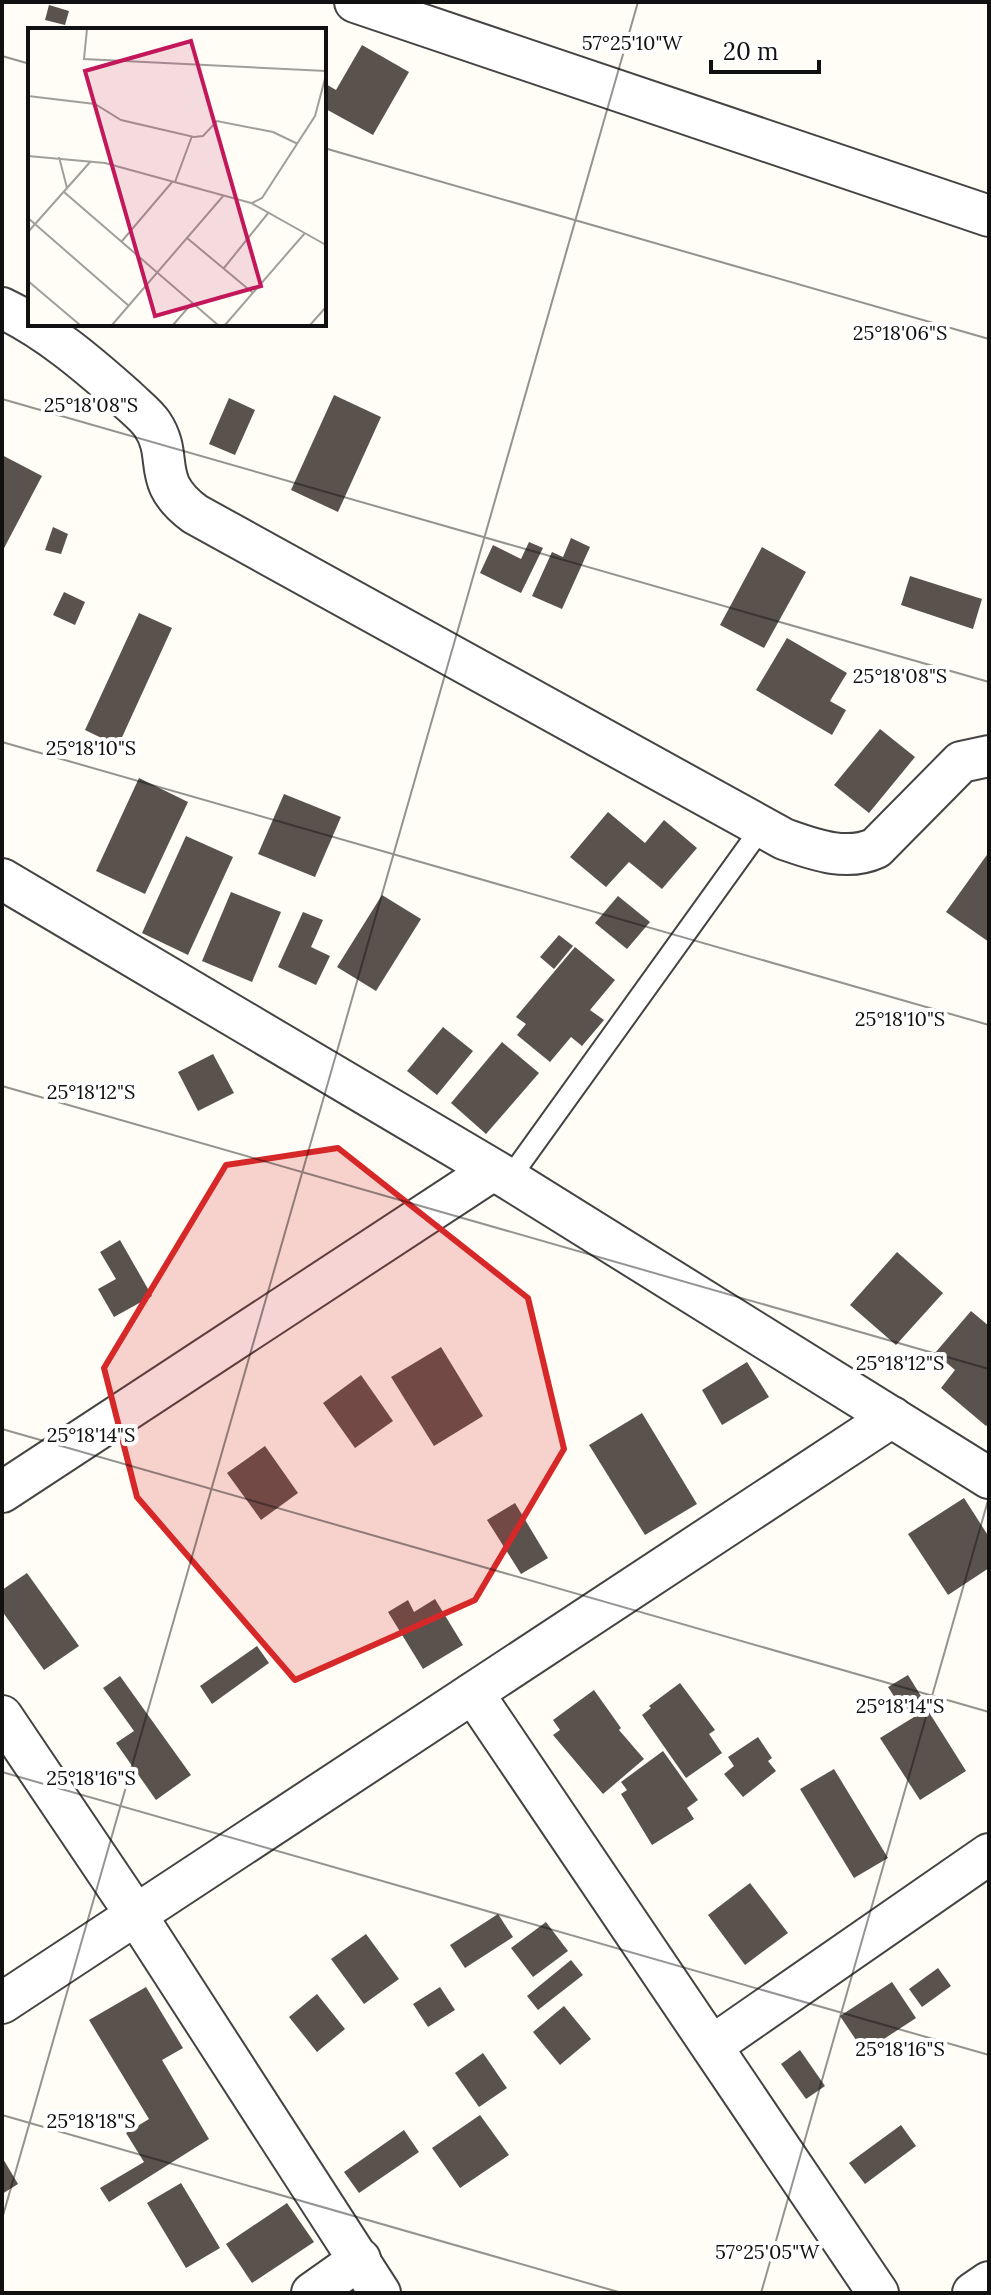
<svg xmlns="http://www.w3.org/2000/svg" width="991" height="2295" viewBox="0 0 991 2295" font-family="Lora,serif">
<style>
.building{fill:#5a524d}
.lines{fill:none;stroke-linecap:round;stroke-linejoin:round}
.service-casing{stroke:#444;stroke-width:24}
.minor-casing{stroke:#444;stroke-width:44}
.service{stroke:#fff;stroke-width:20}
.minor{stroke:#fff;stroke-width:40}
.marked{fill:#d62828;fill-opacity:0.2;stroke:#d62828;stroke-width:6;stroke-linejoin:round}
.ticks{fill:none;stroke:#111;stroke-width:2;stroke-opacity:0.45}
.inset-road{fill:none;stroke:#a09f9a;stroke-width:2}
.view{fill:#c2185b;fill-opacity:0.15;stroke:#c2185b;stroke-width:4}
.inset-edge{fill:none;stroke:#111;stroke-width:4}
.ticks-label{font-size:20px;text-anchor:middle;fill:#111;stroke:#fff;stroke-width:8;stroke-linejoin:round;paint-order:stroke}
</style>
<rect width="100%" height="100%" fill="#fffdf5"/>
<!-- building -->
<g class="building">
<path d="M49,5l20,6 -4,14 -20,-5z"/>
<path d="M362,45l47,27 -36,63 -49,-27v-25l12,7z"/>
<path d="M334,395l47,22 -43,95 -47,-22z"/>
<path d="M229,398l26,12 -20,45 -26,-11z"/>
<path d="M2,455l40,21 -40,76z"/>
<path d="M53,527l15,7 -7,20 -16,-4z"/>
<path d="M571,538l19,9 -28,62 -30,-13 20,-44 11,5z"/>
<path d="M529,542l14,6 -22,45 -41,-20 13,-28 28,14z"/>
<path d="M762,547l44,25 -42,76 -44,-23z"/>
<path d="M910,576l72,23 -9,30 -72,-24z"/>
<path d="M64,592l21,10 -10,23 -22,-10z"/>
<path d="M139,613l33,15 -54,118 -33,-16z"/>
<path d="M787,638l60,35 -17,28 16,9 -14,25 -76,-45z"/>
<path d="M880,729l35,28 -46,56 -35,-28z"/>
<path d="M139,778l49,24 -43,92 -49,-23z"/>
<path d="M284,794l57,23 -26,60 -57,-23z"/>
<path d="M608,812l37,31 19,-23 33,28 -35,41 -33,-27 -23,25 -36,-30z"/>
<path d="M186,836l47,21 -45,98 -46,-22z"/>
<path d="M989,852v90l-43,-30z"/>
<path d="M231,892l50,20 -29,70 -50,-21z"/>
<path d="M382,895l39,24 -45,72 -39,-24z"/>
<path d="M618,896l32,26 -23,27 -32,-26z"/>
<path d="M303,912l20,8 -12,27 19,9 -14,29 -38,-18z"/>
<path d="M559,935l14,11 -19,23 -14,-12z"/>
<path d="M575,947l40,33 -25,30 14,10 -22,26 -11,-9 -21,25 -33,-27 9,-11 -10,-7z"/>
<path d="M443,1027l30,24 -36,44 -30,-24z"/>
<path d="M502,1042l37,31 -53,61 -35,-31z"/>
<path d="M213,1054l21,39 -36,18 -20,-39z"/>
<path d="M120,1240l32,56 -38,21 -16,-28 18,-10 -16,-27z"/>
<path d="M897,1252l46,41 -47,52 -46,-40z"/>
<path d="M971,1311l18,15v97l-3,3 -45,-38 14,-18 -20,-17z"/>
<path d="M441,1347l42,69 -49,30 -43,-69z"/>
<path d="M747,1362l22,35 -47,28 -20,-35z"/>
<path d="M361,1375l32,46 -38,27 -32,-45z"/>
<path d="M642,1413l55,91 -52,31 -56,-90z"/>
<path d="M265,1446l33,47 -37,27 -34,-47z"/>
<path d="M964,1498l25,39v31l-41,27 -40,-61z"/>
<path d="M515,1503l33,55 -27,16 -34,-54z"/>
<path d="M27,1573l52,73 -35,24 -42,-59v-21z"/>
<path d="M435,1599l28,46 -40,24 -35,-57 20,-12 6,12z"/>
<path d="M257,1646l12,17 -57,41 -12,-18z"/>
<path d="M908,1675l16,26 -20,11 -16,-25z"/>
<path d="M120,1676l71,99 -35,25 -40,-57 18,-12 -31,-43z"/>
<path d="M680,1683l35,47 -6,4 13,19 -36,25 -44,-63 9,-7 -2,-2z"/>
<path d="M594,1690l27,38 -2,2 25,29 -41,35 -50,-59 7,-5 -7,-10z"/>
<path d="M927,1709l39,62 -46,29 -40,-62z"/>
<path d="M758,1737l14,21 -4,3 8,10 -33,26 -19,-23 10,-8 -6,-9z"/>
<path d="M663,1751l35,49 -11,8 7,11 -42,26 -31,-51 6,-4 -6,-8z"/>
<path d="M834,1769l54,89 -34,20 -54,-89z"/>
<path d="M750,1883l38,50 -43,32 -37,-50z"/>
<path d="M498,1914l15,23 -48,31 -15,-23z"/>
<path d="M546,1922l22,29 -35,26 -22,-29z"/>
<path d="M366,1934l33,45 -35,25 -33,-45z"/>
<path d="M571,1960l12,15 -45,35 -11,-14z"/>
<path d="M938,1968l13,18 -29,21 -13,-18z"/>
<path d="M892,1982l24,36 -52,34 -24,-36z"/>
<path d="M146,1987l37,61 -21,12 47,79 -100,63 -9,-14 44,-26 -18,-29 23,-14 -60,-99z"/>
<path d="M440,1987l15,23 -27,17 -15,-23z"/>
<path d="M317,1994l28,35 -28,23 -28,-35z"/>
<path d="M564,2006l27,33 -31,26 -27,-33z"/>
<path d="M800,2050l25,36 -19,13 -25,-35z"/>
<path d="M483,2053l24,35 -28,19 -24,-34z"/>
<path d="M480,2115l29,40 -49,33 -28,-40z"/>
<path d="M901,2125l15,21 -51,38 -16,-21z"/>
<path d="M404,2130l15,22 -60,41 -15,-21z"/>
<path d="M2,2157l16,27 -16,10z"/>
<path d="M181,2183l39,65 -34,20 -39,-65z"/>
<path d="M287,2203l27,39 -62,41 -26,-39z"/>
</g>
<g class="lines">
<!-- service casing -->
<g class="service-casing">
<path id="service" d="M509,1179l253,-352"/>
</g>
<!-- minor casing -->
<g class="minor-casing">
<g id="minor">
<path d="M355,2l634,214"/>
<path d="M2,308c45,21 87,57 124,90 8,8 19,16 26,26 23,34 -3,56 43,90l589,325c29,10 62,23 92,9l85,-86 28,-6"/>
<path d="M2,879l507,300 480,299"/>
<path d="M2,1492l491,-322"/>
<path d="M473,1693l405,600"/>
<path d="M2,1716l134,199 244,378"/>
<path d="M2,2003l890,-586"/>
<path d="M712,2046l277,-192"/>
<path d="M312,2293l48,-34"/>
<path d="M973,2293l16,-11"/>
</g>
</g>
<!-- service -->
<use href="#service" class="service"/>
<!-- minor -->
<use href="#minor" class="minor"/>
</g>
<!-- marked area -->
<path class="marked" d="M338,1148l190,150 36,151 -89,151 -180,80 -158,-183 -33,-129 122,-203z"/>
<!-- ticks -->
<path class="ticks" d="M2,56l28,8M324,148l665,191M2,399l987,283M2,742l987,283M2,1086l987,283M2,1429l987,283M2,1772l987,283M2,2115l620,178M2,2219l636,-2217M761,2293l228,-796"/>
<!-- overview -->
<g transform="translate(28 28)">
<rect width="298" height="298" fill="#fffdf5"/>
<path class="inset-road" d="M59,1l-3,30 242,12M0,68l67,8 26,16 73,17 9,-1 14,-15 56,11 25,12M0,128l77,7 146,40 75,42M31,129l8,31M147,154l17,-46M36,164l154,133M224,175l10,-5 53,-82 11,-41M0,190l101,88M0,204l63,-71M159,210l66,55M94,213l51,-60M196,240l45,-56M0,253l52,44M84,297l112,-130M145,297l20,-23M197,297l80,-92M282,297l16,-18"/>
<path class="view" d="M163,13l70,245 -106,30 -70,-245z"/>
<rect width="298" height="298" class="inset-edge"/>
</g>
<g class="ticks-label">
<text x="632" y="50">57°25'10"W</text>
<text x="900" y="340">25°18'06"S</text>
<text x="91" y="412">25°18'08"S</text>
<text x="900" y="683">25°18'08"S</text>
<text x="91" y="755">25°18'10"S</text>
<text x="900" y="1026">25°18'10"S</text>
<text x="91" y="1099">25°18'12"S</text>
<text x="900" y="1370">25°18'12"S</text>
<text x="91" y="1442">25°18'14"S</text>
<text x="900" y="1713">25°18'14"S</text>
<text x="91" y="1785">25°18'16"S</text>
<text x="900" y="2056">25°18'16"S</text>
<text x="91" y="2128">25°18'18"S</text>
<text x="767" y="2259">57°25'05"W</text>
</g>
<!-- border -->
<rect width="991" height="2295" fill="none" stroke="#111111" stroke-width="8"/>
<!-- scale -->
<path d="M711 60v12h108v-12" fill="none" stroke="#111111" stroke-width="4"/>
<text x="723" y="60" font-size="24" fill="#111111" stroke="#ffffff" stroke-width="6" paint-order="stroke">20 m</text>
</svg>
